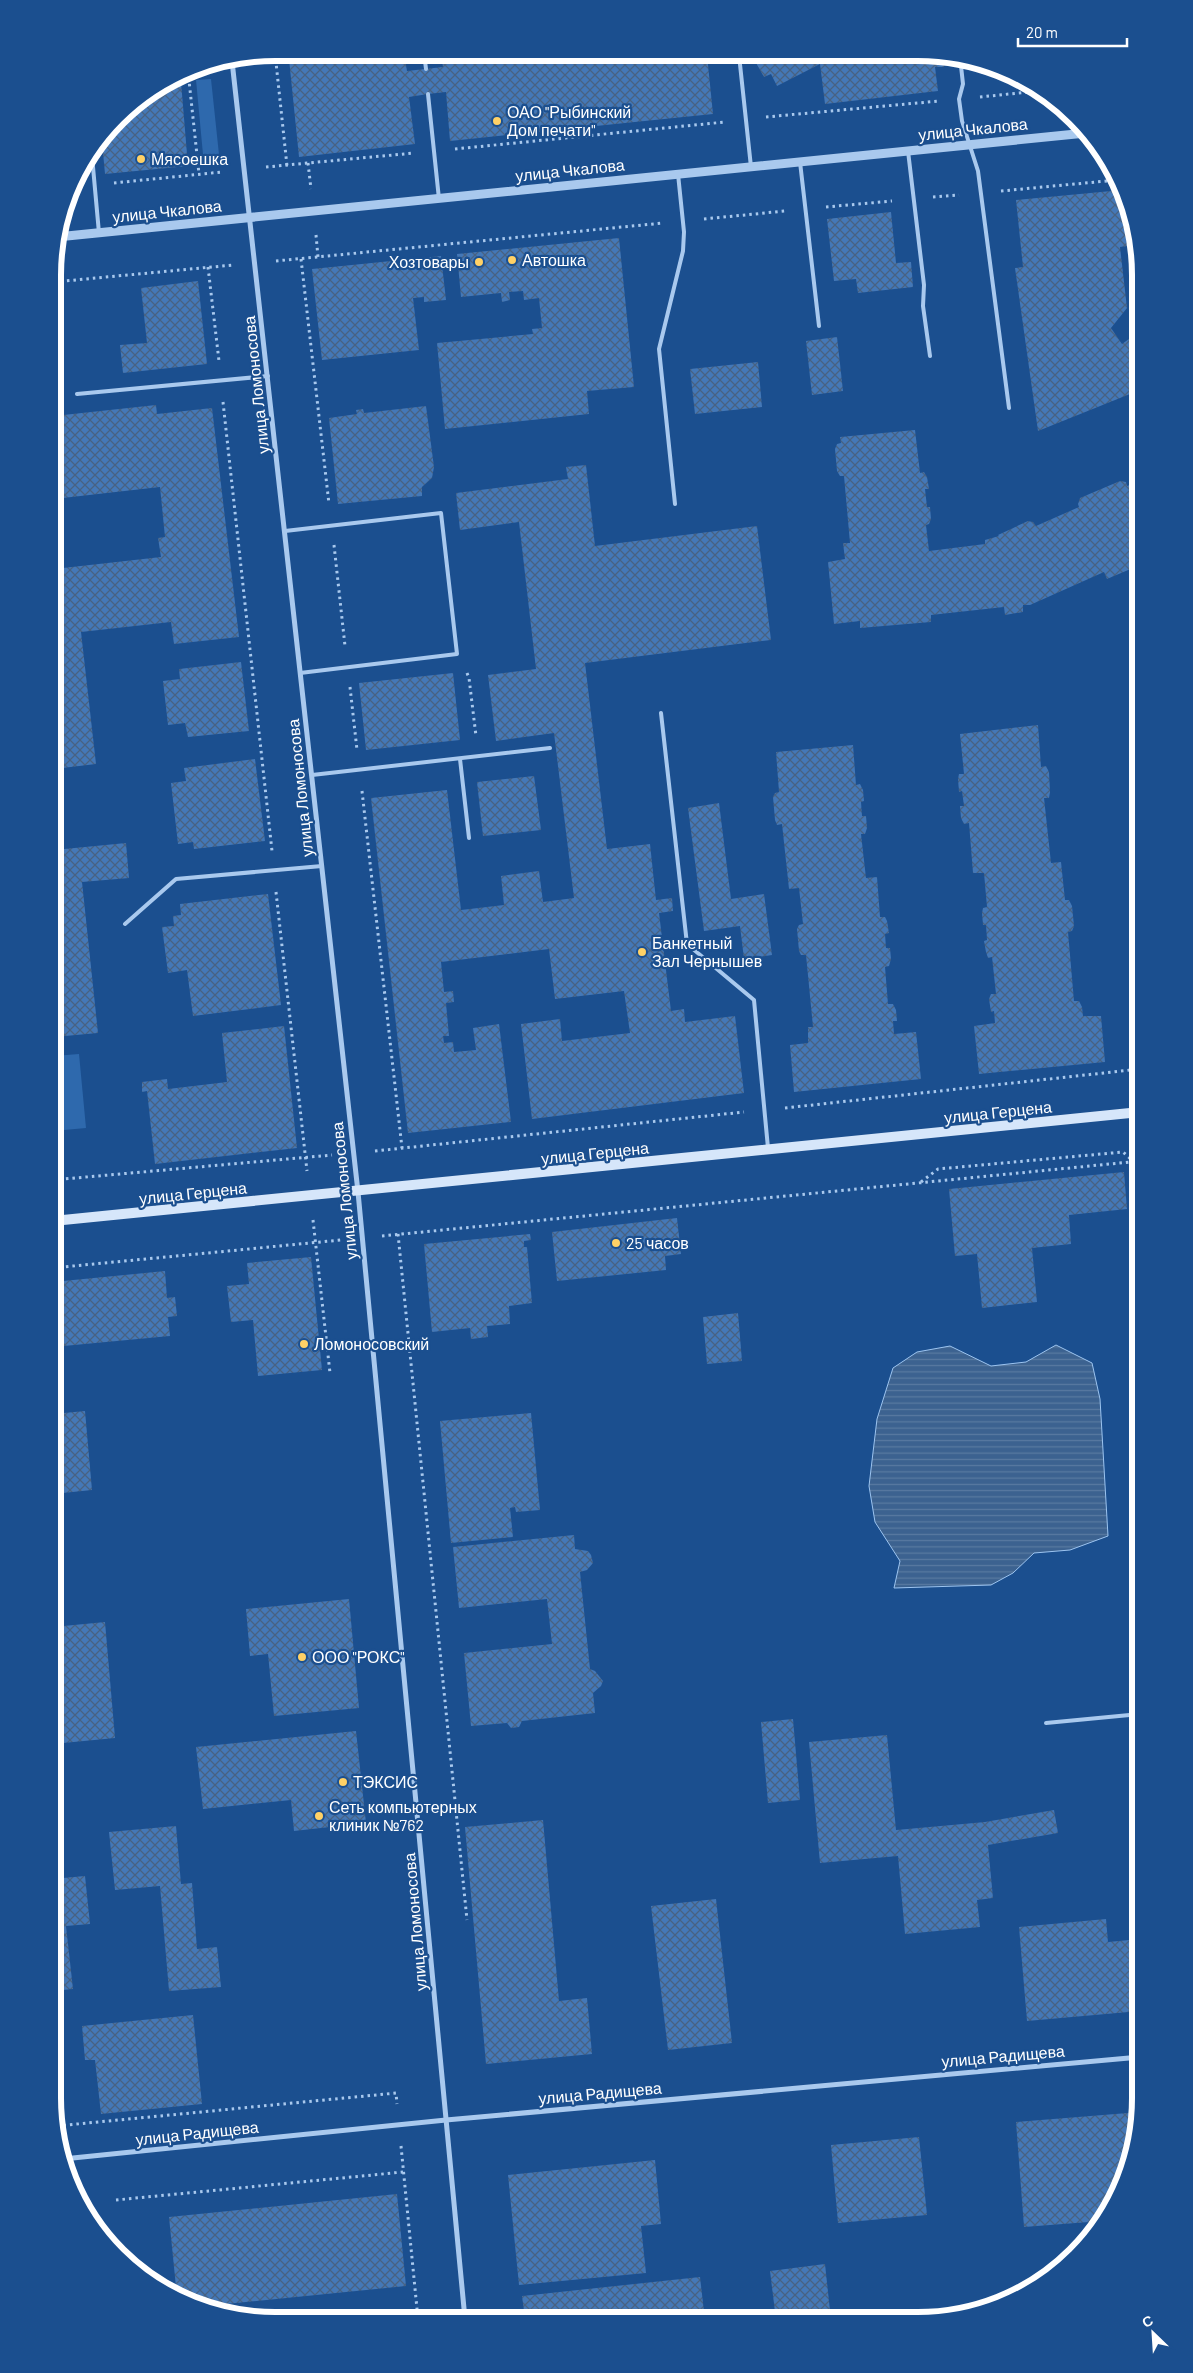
<svg xmlns="http://www.w3.org/2000/svg" width="1193" height="2373" viewBox="0 0 1193 2373" font-family="Barlow,sans-serif">
<style>
.green{fill:#2e69ad}
.water{fill:url(#water-rules);stroke:#9cc4f0}
.building{fill:url(#building-cross-hatch)}
.lines{fill:none;stroke-linecap:round;stroke-linejoin:round}
.path{stroke:#a9c9ee;stroke-width:3;stroke-dasharray:2.5 4;stroke-linecap:butt}
.service{stroke:#a9c9ee;stroke-width:4}
.minor{stroke:#a9c9ee;stroke-width:5}
.tertiary{stroke:#a9c9ee;stroke-width:9}
.secondary{stroke:#d6e6fa;stroke-width:10}
.poi-dot{fill:#ffd166;stroke:#1b4f8f;stroke-width:2}
.labels{text-anchor:middle;stroke-width:4.5;stroke-linejoin:round;paint-order:stroke}
.poi-label{font-size:16px;fill:#fff;stroke:#1b4f8f;text-anchor:start}
.street-label{font-size:16px;fill:#fff;stroke:#1b4f8f}
.rim{fill:none;stroke:#fff;stroke-width:6}
</style>
<defs>
<pattern id="water-rules" width="6" height="5" patternUnits="userSpaceOnUse" patternTransform="scale(1.25)"><rect width="6" height="5" fill="#3c6290"/><path d="M0 2.5h6" fill="none" stroke="#597aa1"/></pattern>
<pattern id="building-cross-hatch" width="8" height="8" patternUnits="userSpaceOnUse" patternTransform="scale(1.25)"><rect width="8" height="8" fill="#4478b7"/><path d="M0 0l8 8M0 8l8-8" fill="none" stroke="#486282"/></pattern>
</defs>
<rect width="100%" height="100%" fill="#1b4f8f"/>
<!-- green -->
<g class="green">
<path d="M211,79l9,85 -16,1 -8,-85z"/>
<path d="M79,1054l7,74 -33,3 1,-75z"/>
</g>
<!-- water -->
<path class="water" d="M1056,1345l36,18 8,36 8,137 -38,14 -36,3 -21,20 -22,12 -97,3 6,-27 -25,-39 -6,-36 8,-67 16,-51 24,-16 33,-6 41,20 35,-4z"/>
<!-- building -->
<g class="building">
<path d="M348,53h56l3,18 36,-4 -2,-13 266,1 6,59 -263,27 -4,-49 -18,2 -19,3 6,47 -116,13 -10,-98z"/>
<path d="M762,56l181,1 1,10h-9l3,24 -113,13 -5,-40 -43,22 -6,-12 -7,3 -8,-14 7,-4z"/>
<path d="M181,82l7,84 -83,8 -3,-32 26,-34 39,-24z"/>
<path d="M1122,190l7,14 7,41 -16,2 7,61 -16,20 11,16 18,-13v71l-5,-10 -97,39 -23,-163 8,-1 -7,-67z"/>
<path d="M891,212l5,51 15,-1 2,25 -55,6 -2,-14 -22,2 -7,-62z"/>
<path d="M619,238l15,149 -47,4 2,23 -144,15 -8,-86 96,-9 -1,-5 10,-1 -3,-30 -15,2 -1,-9 -14,1 1,8 -8,2 -1,-9 -40,4 -4,-43z"/>
<path d="M441,256l5,44 -22,2v-5l-11,1 6,52 -97,10 -10,-91z"/>
<path d="M198,281l9,83 -84,9 -3,-28 27,-2 -6,-55z"/>
<path d="M837,337l6,54 -31,4 -6,-54z"/>
<path d="M758,362l4,45 -67,7 -5,-45z"/>
<path d="M156,405l1,9 55,-6 27,229 -65,7 -3,-22 -90,10 15,132 -42,5v-200l107,-12 -3,-19 7,-1 -5,-50 -106,12v-83z"/>
<path d="M426,406l8,61 -2,11 -10,9v9l-84,8 -9,-86 28,-4 -1,-4 7,-1 1,4z"/>
<path d="M915,430l5,43 4,-1 3,5 2,12h-4l2,18h3l1,12 -2,5 -3,1 3,26 56,-7v-4l14,-4 -1,-1 30,-14 5,1 3,4 43,-19 -1,-3 2,-6 40,-17 6,1 1,4 13,-5v84l-33,14 -3,-7 -74,33h-7v7l-18,3 -1,-8 -73,8v7l-71,6v-7l-26,3 -6,-62 17,-3 -2,-16h7l-6,-67h-4l-3,-5 -2,-22 2,-5 4,-1 -1,-6z"/>
<path d="M586,465l9,81 162,-20 14,114 -186,23 22,186 43,-5 6,56 16,-2 1,13 -14,2 12,98 13,-2 1,13 50,-6 9,77 -212,26 -11,-95 39,-5 2,22 68,-8 -6,-42 -69,8 -6,-50 -108,13 3,30 9,-1 1,11 -8,1 3,33h-6l1,7 9,-1 1,10 22,-2 -3,-22 26,-4 12,98 -103,11 -37,-335 76,-8 14,120 43,-5 -3,-29 38,-5 4,31 31,-4 -20,-165 -58,8 -8,-66 48,-6 -17,-147 -59,8 -4,-37 112,-14 -2,-12z"/>
<path d="M241,662l8,69 -61,6 -3,-14 -17,2 -5,-44 17,-2 -1,-10z"/>
<path d="M453,673l7,67 -94,10 -7,-67z"/>
<path d="M1038,725l3,42 5,-1 3,6 1,20 -1,6h-5l7,65 10,-1 4,38h4l3,6 2,20 -2,5 -4,1 6,69h5l3,6 1,9h18l4,46 -126,12 -5,-48 21,-3 -1,-12 -3,1 -2,-13 2,-5h5l-4,-37 -4,1 -2,-6 -2,-11 3,-1 -1,-15h-3l-1,-12 1,-5 4,-1 -3,-34h-11l-4,-50 -5,1 -3,-6 -1,-12h4l-2,-15 -3,1 -1,-13 1,-5h5l-4,-40z"/>
<path d="M853,745l3,40 4,-1 3,6 1,11 -3,1 1,14h4l1,12 -2,6h-4l5,44 11,-1 3,40h5l2,4 2,12 -4,1 1,14h4l1,11 -2,7 -4,1 3,37h5l3,6 1,11h-4l1,13 22,-2 5,47 -127,13 -4,-47 18,-2v-16h5l-7,-72h-5l-2,-4 -2,-22 2,-4 4,-1 -4,-36 -10,1 -7,-65 -5,1 -2,-5 -2,-23 2,-4 4,-1 -3,-40z"/>
<path d="M255,759l10,82 -71,8 -1,-7 -15,2 -7,-61 15,-2 -2,-13z"/>
<path d="M534,776l7,54 -58,6 -6,-54z"/>
<path d="M719,803l12,96 33,-5 8,61 -28,4 -4,-33 -36,5 -16,-123z"/>
<path d="M126,843l3,35 -47,4 16,151 -44,4v-187z"/>
<path d="M268,894l13,111 -88,11 -6,-46 -19,3 -6,-46 12,-1 -1,-10 8,-1 -1,-11z"/>
<path d="M284,1026l13,122 -142,16 -8,-73 -5,1v-10l25,-3 1,10 59,-7 -5,-49z"/>
<path d="M1124,1172l3,37 -58,6 2,29 -39,4 5,54 -55,6 -5,-54 -22,2 -6,-67z"/>
<path d="M677,1218l4,36 -16,2 1,14 -109,11 -5,-49z"/>
<path d="M530,1234l1,6 -7,1v6h3l5,56 -23,3 1,18 -23,2 1,11 -17,2 -1,-11 -38,4 -8,-88z"/>
<path d="M311,1257l11,113 -64,6 -5,-56 -22,2 -4,-36 22,-2 -2,-21z"/>
<path d="M165,1271l2,27 8,-1 2,19 -9,1 2,19 -117,11v-65z"/>
<path d="M738,1313l4,48 -35,3 -4,-47z"/>
<path d="M85,1411l7,79 -39,4v-80z"/>
<path d="M531,1413l9,97 -24,2 -1,-5 -5,1 3,29 -62,6 -11,-122z"/>
<path d="M574,1535l1,14 13,2 3,4 2,8 -6,7 -7,2 10,97 5,2 8,10 -2,5 -8,7 2,20 -73,8 -3,6 -8,1 -4,-5 -36,3 -7,-73 88,-9 -5,-45 -88,9 -6,-61z"/>
<path d="M349,1599l10,109 -85,8 -6,-62 -18,2 -4,-47z"/>
<path d="M105,1622l10,116 -62,6v-117z"/>
<path d="M793,1719l7,81 -32,3 -7,-81z"/>
<path d="M356,1731l10,92 -72,8 -3,-31 -88,9 -7,-62z"/>
<path d="M887,1735l9,95 89,-8 69,-12 4,23 -70,12 5,53 -16,2 3,27 -75,7 -7,-78 -78,7 -11,-121z"/>
<path d="M53,1788l10,90 22,-2 5,48 -24,2 7,63 -20,2z"/>
<path d="M543,1820l16,181 28,-3 5,56 -106,10 -21,-237z"/>
<path d="M176,1826l5,58 11,-1 5,66 20,-2 4,40 -52,4 -9,-105 -45,4 -6,-58z"/>
<path d="M716,1899l16,144 -64,7 -17,-144z"/>
<path d="M1106,1919l2,23 32,-3v72l-113,10 -8,-94z"/>
<path d="M193,2015l9,89 -101,10 -6,-54h-10l-3,-34z"/>
<path d="M1140,2112l-16,71 -22,38 -78,6 -8,-105z"/>
<path d="M919,2137l8,78 -89,8 -7,-78z"/>
<path d="M655,2160l6,64 -20,2 5,47 -127,12 -11,-110z"/>
<path d="M397,2194l9,92 -200,20 -29,-9 -8,-80z"/>
<path d="M825,2264l6,56h-55l-6,-49z"/>
<path d="M700,2277l5,43 -180,-1 -3,-23z"/>
</g>
<g class="lines">
<!-- path -->
<g class="path">
<path d="M275,53l12,113"/>
<path d="M188,71l11,103"/>
<path d="M980,97l59,-6"/>
<path d="M766,117l173,-16"/>
<path d="M455,149l270,-27"/>
<path d="M308,163l3,26"/>
<path d="M266,167l148,-14"/>
<path d="M114,183l108,-11"/>
<path d="M1001,191l116,-11"/>
<path d="M933,197l26,-2"/>
<path d="M826,207l66,-6"/>
<path d="M704,219l81,-8"/>
<path d="M316,235l2,22"/>
<path d="M301,259l28,245"/>
<path d="M276,261l387,-38"/>
<path d="M208,267l11,94"/>
<path d="M54,282l179,-17"/>
<path d="M223,402l49,449"/>
<path d="M334,545l11,101"/>
<path d="M467,673l2,5 7,58"/>
<path d="M350,687l7,63"/>
<path d="M362,791l40,357"/>
<path d="M276,892l31,279"/>
<path d="M785,1108l355,-39"/>
<path d="M375,1151l369,-39"/>
<path d="M53,1180l279,-25"/>
<path d="M921,1182l17,-13 185,-17 10,9"/>
<path d="M313,1220l17,153"/>
<path d="M398,1234l69,686"/>
<path d="M382,1236l758,-75"/>
<path d="M53,1268l288,-28"/>
<path d="M57,2126l339,-33 1,11"/>
<path d="M401,2146l17,173"/>
<path d="M116,2200l287,-28"/>
</g>
<!-- service -->
<g class="service">
<path d="M424,53l2,16"/>
<path d="M739,55l12,112"/>
<path d="M960,57l3,27 -4,15 3,22 16,50 31,237"/>
<path d="M428,94l11,105"/>
<path d="M908,151l16,134 -1,21 7,50"/>
<path d="M92,156l7,77"/>
<path d="M800,162l19,164"/>
<path d="M77,394l191,-18"/>
<path d="M675,504l-16,-155 24,-98 1,-19 -6,-58"/>
<path d="M285,531l156,-18 16,141 -157,19"/>
<path d="M661,713l26,231 67,56 14,148"/>
<path d="M460,759l9,79"/>
<path d="M312,775l238,-27"/>
<path d="M125,924l51,-45 146,-13"/>
<path d="M1046,1723l94,-9"/>
</g>
<!-- minor -->
<g class="minor">
<path d="M232,61l126,1131 107,1127"/>
<path d="M63,2159l383,-39 694,-63"/>
</g>
<!-- tertiary -->
<path class="tertiary" d="M57,237l1029,-104"/>
<!-- secondary -->
<path class="secondary" d="M53,1221l1087,-109"/>
</g>
<!-- markers -->
<g class="poi-dot">
<circle cx="497" cy="121" r="5"/>
<circle cx="141" cy="159" r="5"/>
<circle cx="512" cy="260" r="5"/>
<circle cx="479" cy="262" r="5"/>
<circle cx="642" cy="952" r="5"/>
<circle cx="616" cy="1243" r="5"/>
<circle cx="304" cy="1344" r="5"/>
<circle cx="302" cy="1657" r="5"/>
<circle cx="343" cy="1782" r="5"/>
<circle cx="319" cy="1816" r="5"/>
</g>
<g class="labels">
<!-- poi labels -->
<g class="poi-label">
<text x="507" y="118">ОАО "Рыбинский<tspan x="507" dy="18">Дом печати"</tspan></text>
<text x="151" y="165">Мясоешка</text>
<text x="522" y="266">Автошка</text>
<text x="469" y="268" text-anchor="end">Хозтовары</text>
<text x="652" y="949">Банкетный<tspan x="652" dy="18">Зал Чернышев</tspan></text>
<text x="626" y="1249">25 часов</text>
<text x="314" y="1350">Ломоносовский</text>
<text x="312" y="1663">ООО "РОКС"</text>
<text x="353" y="1788">ТЭКСИС</text>
<text x="329" y="1813">Сеть компьютерных<tspan x="329" dy="18">клиник №762</tspan></text>
</g>
<!-- street labels -->
<g class="street-label">
<text transform="translate(973 129) rotate(-6)" y="6">улица Чкалова</text>
<text transform="translate(570 170) rotate(-6)" y="6">улица Чкалова</text>
<text transform="translate(167 211) rotate(-6)" y="6">улица Чкалова</text>
<text transform="translate(256 385) rotate(-96)" y="6">улица Ломоносова</text>
<text transform="translate(300 788) rotate(-96)" y="6">улица Ломоносова</text>
<text transform="translate(998 1112) rotate(-6)" y="6">улица Герцена</text>
<text transform="translate(595 1153) rotate(-6)" y="6">улица Герцена</text>
<text transform="translate(344 1191) rotate(-96)" y="6">улица Ломоносова</text>
<text transform="translate(193 1193) rotate(-6)" y="6">улица Герцена</text>
<text transform="translate(415 1922) rotate(-95)" y="6">улица Ломоносова</text>
<text transform="translate(1003 2056) rotate(-5)" y="6">улица Радищева</text>
<text transform="translate(600 2093) rotate(-5)" y="6">улица Радищева</text>
<text transform="translate(197 2133) rotate(-6)" y="6">улица Радищева</text>
</g>
</g>
<!-- crop -->
<path d="M0 0H1193V2373H0ZM275 61H918A214 214 0 0 1 1132 275V2098A214 214 0 0 1 918 2312H275A214 214 0 0 1 61 2098V275A214 214 0 0 1 275 61Z" fill="#1b4f8f" fill-rule="evenodd"/>
<path class="rim" d="M275 61H918A214 214 0 0 1 1132 275V2098A214 214 0 0 1 918 2312H275A214 214 0 0 1 61 2098V275A214 214 0 0 1 275 61Z"/>
<!-- north arrow -->
<g transform="translate(1153 2333) rotate(335)" stroke="#1b4f8f" stroke-width="4" paint-order="stroke">
<path d="M0-4L9 19L0 12L-9 19Z" fill="#ffffff"/>
<text y="-8" font-size="14" font-weight="bold" text-anchor="middle" fill="#ffffff">С</text>
</g>
<!-- scale -->
<path d="M1018 38v8h109v-8" fill="none" stroke="#ffffff" stroke-width="2.5"/>
<text x="1026" y="38" font-size="15" fill="#ffffff" stroke="#1b4f8f" stroke-width="4" paint-order="stroke">20 m</text>
</svg>
